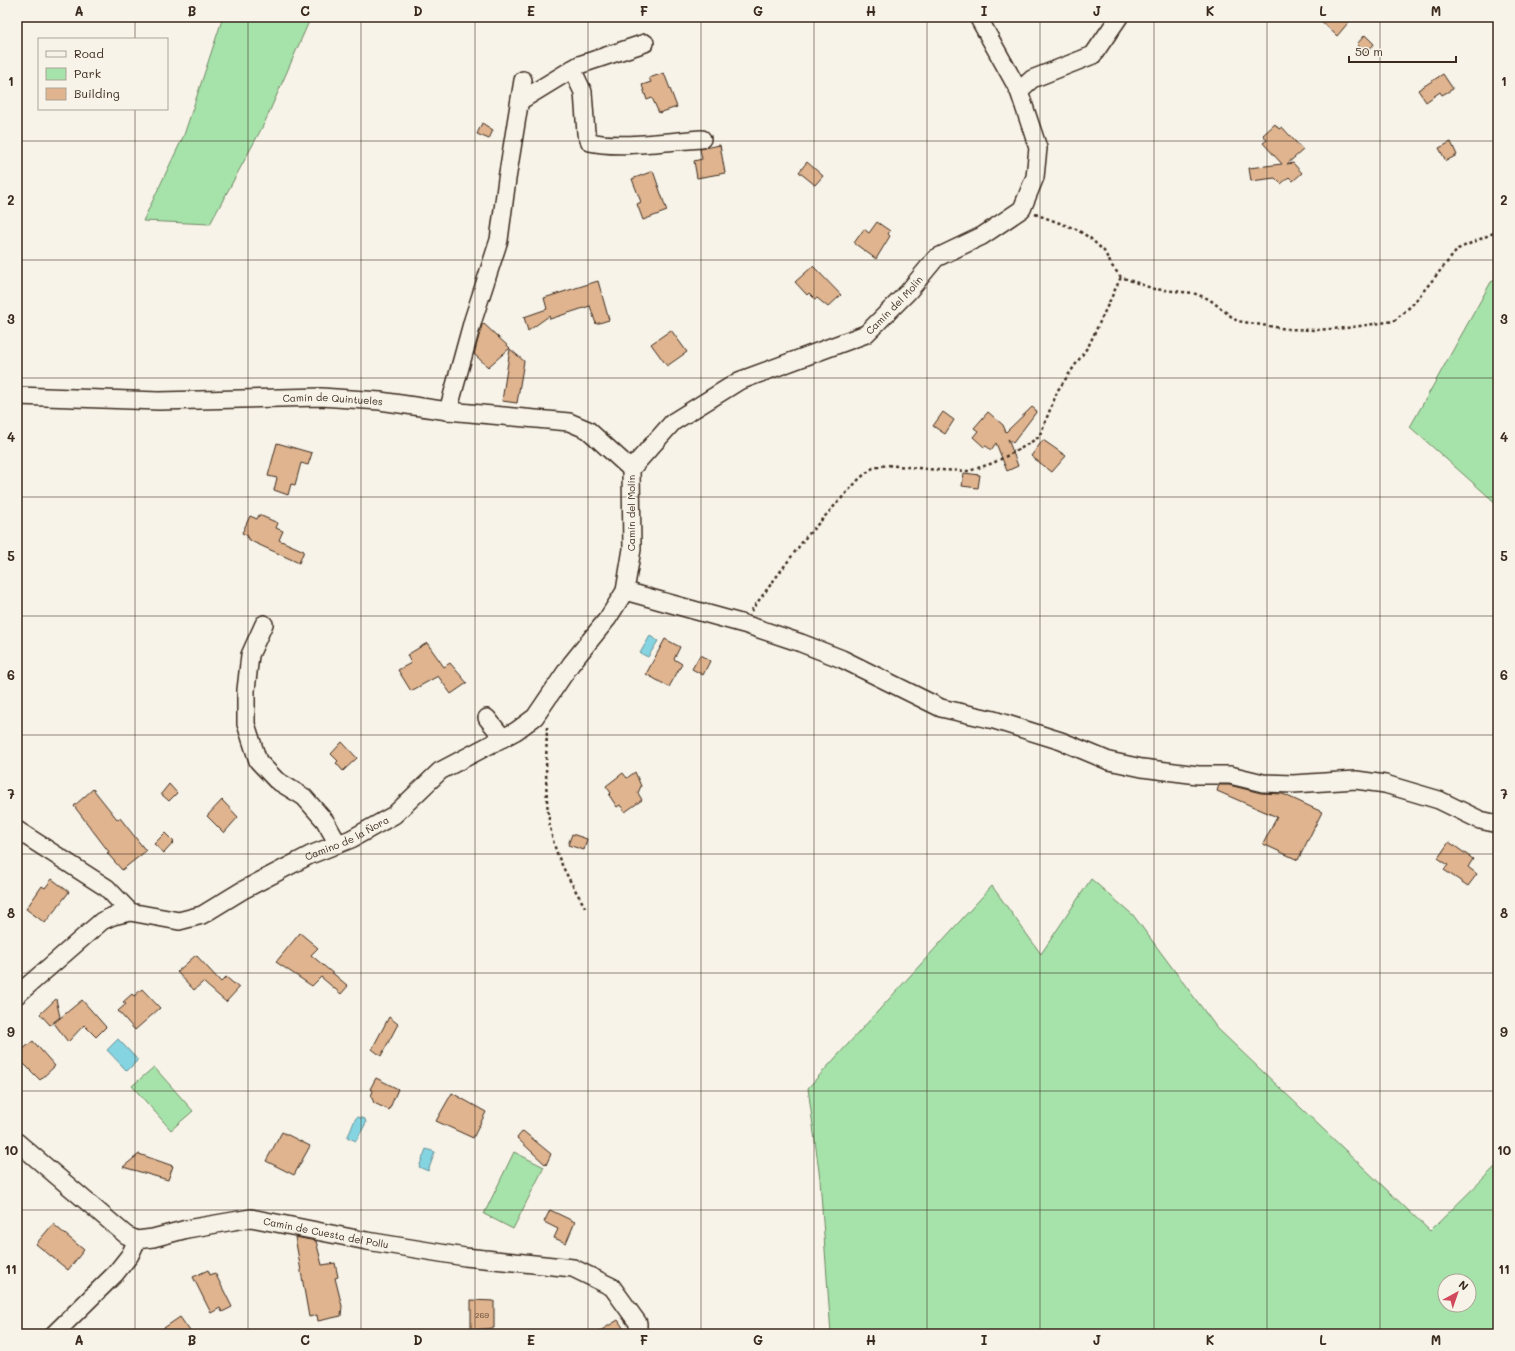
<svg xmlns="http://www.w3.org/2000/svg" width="1515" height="1351" viewBox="0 0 1515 1351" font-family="Mali,sans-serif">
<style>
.green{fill:#a6e3aa;stroke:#708664;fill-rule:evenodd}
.water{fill:#85d4e2;stroke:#679094}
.building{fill:#dfb48f;stroke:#3b2a1e}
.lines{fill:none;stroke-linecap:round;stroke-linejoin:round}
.minor-casing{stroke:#3b2a1e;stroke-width:20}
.path{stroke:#3b2a1e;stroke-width:2.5;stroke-dasharray:3 3;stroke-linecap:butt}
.minor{stroke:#f7f3e8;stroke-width:17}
.grid{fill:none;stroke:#3b2a1e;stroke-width:1;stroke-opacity:0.55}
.labels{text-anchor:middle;stroke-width:3;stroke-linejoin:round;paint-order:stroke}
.number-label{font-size:8px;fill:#644c3a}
.street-label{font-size:10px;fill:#3b2a1e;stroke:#f7f3e8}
.neatline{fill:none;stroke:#3b2a1e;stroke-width:1.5}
.grid-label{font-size:13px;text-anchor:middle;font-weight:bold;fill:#3b2a1e}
</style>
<rect width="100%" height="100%" fill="#f7f3e8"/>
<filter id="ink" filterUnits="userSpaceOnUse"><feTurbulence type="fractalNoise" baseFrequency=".025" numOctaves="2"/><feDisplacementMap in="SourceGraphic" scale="8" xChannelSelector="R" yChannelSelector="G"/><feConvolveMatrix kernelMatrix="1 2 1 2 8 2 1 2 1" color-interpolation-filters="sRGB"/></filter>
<g filter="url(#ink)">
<!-- green -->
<g class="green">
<path d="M223,17h88l-47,107 -54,100 -67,-3 41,-86z"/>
<path d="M1498,279v226l-88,-78 81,-145z"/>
<path d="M1091,879l42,36 84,113 213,203 68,-67v170h-667l-11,-155 -12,-91 184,-202 49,68zM1445,1281h24v24h-24z"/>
<path d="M154,1067l39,44 -22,19 -39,-44z"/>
<path d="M514,1152l30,15 -31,62 -29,-15z"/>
</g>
<!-- water -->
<g class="water">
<path d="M650,636l8,5 -10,16 -8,-4z"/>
<path d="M118,1039l20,21 -11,11 -20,-21z"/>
<path d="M357,1117l8,2 1,4 -10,18 -9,-4c5,-7 6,-16 10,-20z"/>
<path d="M426,1149l9,3 -7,19 -9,-4z"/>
</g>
<!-- building -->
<g class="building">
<path d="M1317,17h36l-16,19z"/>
<path d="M1365,35l9,9 -8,9 -9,-9z"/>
<path d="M664,73l13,34 -18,6 -7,-15 -5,2 -5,-15 9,-3 -2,-4z"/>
<path d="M1443,74l10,15 -11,6 -2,-3 -14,10 -8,-12z"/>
<path d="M482,123l11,7 -4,9 -12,-5z"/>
<path d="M1275,124l4,5 3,-2 21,23 -16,14 6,-1 9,10 -9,8 -4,-4 -8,7 -6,-6 -24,3 -2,-13 33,-4 -19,-21 4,-3 -4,-5z"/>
<path d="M1451,142l6,13 -11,6 -7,-13z"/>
<path d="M720,145l5,28 -28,5 -3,-17 8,-2 -2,-10z"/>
<path d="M807,162l16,14 -8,9 -16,-13z"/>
<path d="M653,171l14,40 -24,9 -6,-16 4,-2 -9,-23z"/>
<path d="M877,222l13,9 -2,3 2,2 -14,23 -22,-16 10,-14 5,4z"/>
<path d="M813,266l28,29 -13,12 -11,-9 -2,1 -6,-6 -2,2 -12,-13z"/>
<path d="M598,281l11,39 -13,4 -6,-18 -40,13 -1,-3 -21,15 -4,-14 23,-8 -3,-11z"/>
<path d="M484,324l26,24 -22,19 -14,-13 8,-29z"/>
<path d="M671,330l16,22 -20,14 -16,-22z"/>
<path d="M510,349l14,12 -7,42 -15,-2z"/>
<path d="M1032,407l5,4 -24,32 -5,-4 10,27 -11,5 -11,-28 -5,7 -5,-4 -2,1 -11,-10 5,-6 -4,-3 14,-16 15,13 3,7z"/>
<path d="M943,412l11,8 -9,14 -12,-8z"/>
<path d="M1043,440l23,16 -14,16 -21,-16z"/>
<path d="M277,443l35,10 -4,12 -7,-2 -6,22 -4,-1 -3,11 -14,-5 3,-12 -9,-2z"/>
<path d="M964,473l16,2 -2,13 -16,-2z"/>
<path d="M259,515l19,8 -2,5 7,3 -4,9 25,11 -5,12 -46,-21 -6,-4 1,-2 -6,-3 8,-17 7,3z"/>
<path d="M665,639l15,8 -6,12 8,5 -13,23 -23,-13z"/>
<path d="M427,643l17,24 6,-4 17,20 -16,11 -13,-18 -27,15 -13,-21 13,-7 -4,-8z"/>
<path d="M700,655l10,6 -7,14 -11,-6z"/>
<path d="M342,742l15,16 -14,13 -7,-8 2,-2 -7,-7z"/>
<path d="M635,772l6,14 -3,7 4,7 -17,12 -5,-7 -3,2 -8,-12 2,-2 -5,-7 17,-13 4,5z"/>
<path d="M169,784l8,9 -8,8 -8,-7z"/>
<path d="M1219,785h10l32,8 22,1 39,18 -24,48 -35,-16 14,-27 -60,-26z"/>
<path d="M93,789l24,30 3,-1 26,33 -24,19 -15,-17 2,-1 -35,-46z"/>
<path d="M222,800l16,17 -14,16 -17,-17z"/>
<path d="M165,833l9,9 -10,11 -10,-9z"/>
<path d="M572,834l15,5 -3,11 -16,-5z"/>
<path d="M1449,842l24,17 -5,8 9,7 -9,12 -24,-16 4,-5 -10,-7z"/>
<path d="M52,879l17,13 -24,31 -19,-14 16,-23 3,2z"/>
<path d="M300,933l18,15 -7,7 37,31 -7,8 -20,-17 -9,9 -36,-24z"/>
<path d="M196,955l25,27 5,-5 13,11 -13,14 -23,-20 -9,8 -17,-18z"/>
<path d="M142,989l18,19 -25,22 -17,-19 8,-7 -3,-2 9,-8 2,2z"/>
<path d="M56,999l4,18 -10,8 -10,-11z"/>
<path d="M82,1000l24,27 -10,10 -12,-12 -16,17 -14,-19z"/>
<path d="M389,1017l9,7 -17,32 -9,-7z"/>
<path d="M33,1041l22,25 -15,14 -23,-23v-3z"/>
<path d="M376,1078l22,11 -9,21 -15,-7 -3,-7 2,-5 -3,-2z"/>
<path d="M452,1093l34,19 -13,26 -37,-17z"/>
<path d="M523,1131l28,23 -5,11 -29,-27z"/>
<path d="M282,1132l28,14 -16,29 -28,-14z"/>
<path d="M139,1154l34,12 -5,14 -45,-13z"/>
<path d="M550,1210l25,12 -9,21 -12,-5 4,-9 -14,-7z"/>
<path d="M53,1224l31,26 -16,20 -32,-26z"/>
<path d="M295,1237l21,4 6,24 13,-2 3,14 -3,1 7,28 -1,10 -23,5 -1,-6 -8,2z"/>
<path d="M208,1270l2,5 5,-2 17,34 -10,5 -2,-4 -9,5 -18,-36z"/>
<path d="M471,1300l23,1v27l-23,2z"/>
<path d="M180,1317l12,17h-37z"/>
<path d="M618,1320l9,14h-32z"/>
</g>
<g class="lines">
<!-- minor casing -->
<g class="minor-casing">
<g id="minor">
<path d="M978,17l41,74"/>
<path d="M572,69l11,23 3,41 4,9c28,7 81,-1 112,-3"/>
<path d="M520,101l59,-36 66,-22"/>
<path id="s1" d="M17,396l142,5 162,-4 59,4 68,10 121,11 19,8 43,39"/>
<path d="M448,411l25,-91 26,-80 8,-61 16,-99"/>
<path d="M625,591l119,33 57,19 41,16 99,49 53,12 67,21 48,20 33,7 56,7h32l33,8 30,1 63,-4 29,4 54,16 41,20 18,4"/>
<path d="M264,624l-14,31 -4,35v34l12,37 18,19 28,17 21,24 13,23"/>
<path d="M487,718l16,20"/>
<path d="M17,830l90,58 23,24"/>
<path id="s2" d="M17,995l85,-74 11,-5 17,-4 49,9 23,-6 41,-25 67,-35 41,-16 43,-24 46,-44 76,-40 19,-14 36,-53 37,-46 17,-27 7,-42 -1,-80 42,-47 66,-41 127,-47 42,-42 28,-34 46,-22 40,-27 13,-32 3,-29 -19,-57 13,-12 61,-24 26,-38"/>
<path id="s3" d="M17,1142l109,93 11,5 16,-2 34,-9 64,-11 116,23 98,16 108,11 39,19 26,36v11"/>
<path d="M54,1334l61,-60 15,-19 7,-15"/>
</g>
</g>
<!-- path -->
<g class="path">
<path d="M1035,214l41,15 14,9 14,13 8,15 9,11 33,12 39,4 16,6 28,22 50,8 28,1 31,-2 48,-7 18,-16 46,-56 40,-18"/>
<path d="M751,611l55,-74 54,-59 13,-10 14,-3 51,5 31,1 24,-8 27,-14 19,-12 19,-47 31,-45 32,-68"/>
<path d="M547,727c-1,40 -4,94 12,131 7,17 17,33 26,49"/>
</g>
<!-- minor -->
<use href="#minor" class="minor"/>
</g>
</g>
<!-- grid -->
<path class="grid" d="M135,17v22M248,17v1317M361,17v1317M475,17v1317M588,17v1317M701,17v1317M814,17v1317M927,17v1317M1040,17v1317M1154,17v1317M1267,17v1317M1380,17v1317M135,109v1225M17,141h1481M17,260h1481M17,378h1481M17,497h1481M17,616h1481M17,735h1481M17,854h1481M17,973h1481M17,1091h1481M17,1210h1481"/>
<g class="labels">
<!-- number labels -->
<g class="number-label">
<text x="482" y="1318">269</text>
</g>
<!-- street labels -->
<g class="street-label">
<text dy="4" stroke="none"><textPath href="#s2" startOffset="1200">Camín del Molín</textPath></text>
<text dy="4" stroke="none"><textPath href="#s1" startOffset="316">Camín de Quintueles</textPath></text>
<text transform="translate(631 513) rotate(-90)" y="4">Camín del Molín</text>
<text dy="4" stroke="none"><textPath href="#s2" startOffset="380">Camino de la Ñora</textPath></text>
<text dy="4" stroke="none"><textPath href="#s3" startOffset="348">Camin de Cuesta del Pollu</textPath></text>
</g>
</g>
<!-- margin -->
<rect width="1515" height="1351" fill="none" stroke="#f7f3e8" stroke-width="44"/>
<!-- legend -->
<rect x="38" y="38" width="130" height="72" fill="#f7f3e8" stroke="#aca397"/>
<rect x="46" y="51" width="20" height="6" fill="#f7f3e8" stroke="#aca397"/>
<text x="74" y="58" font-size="12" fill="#3b2a1e">Road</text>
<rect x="46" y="68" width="20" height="12" fill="#a6e3aa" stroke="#aca397"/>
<text x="74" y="78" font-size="12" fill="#3b2a1e">Park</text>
<rect x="46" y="88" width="20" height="12" fill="#dfb48f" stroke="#aca397"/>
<text x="74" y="98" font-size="12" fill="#3b2a1e">Building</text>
<!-- north arrow -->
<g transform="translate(1457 1293) rotate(40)"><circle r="19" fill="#f7f3e8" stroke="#aca397"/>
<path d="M0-3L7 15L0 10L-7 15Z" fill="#d1495b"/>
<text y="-6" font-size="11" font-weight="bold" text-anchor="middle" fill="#3b2a1e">N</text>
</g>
<!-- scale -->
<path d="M1349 56v6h107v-6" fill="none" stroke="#3b2a1e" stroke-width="2"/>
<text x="1355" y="56" font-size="12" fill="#3b2a1e" stroke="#f7f3e8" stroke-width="3" paint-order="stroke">50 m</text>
<rect x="22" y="22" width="1471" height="1307" class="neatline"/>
<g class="grid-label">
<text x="79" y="16">A</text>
<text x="192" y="16">B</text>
<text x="305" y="16">C</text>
<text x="418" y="16">D</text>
<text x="531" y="16">E</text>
<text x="644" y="16">F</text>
<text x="758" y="16">G</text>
<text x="871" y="16">H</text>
<text x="984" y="16">I</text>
<text x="1097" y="16">J</text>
<text x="1210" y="16">K</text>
<text x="1323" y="16">L</text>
<text x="1436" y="16">M</text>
<text x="11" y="86">1</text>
<text x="1504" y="86">1</text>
<text x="11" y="205">2</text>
<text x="1504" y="205">2</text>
<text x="11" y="324">3</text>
<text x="1504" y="324">3</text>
<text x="11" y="442">4</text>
<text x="1504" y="442">4</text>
<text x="11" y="561">5</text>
<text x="1504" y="561">5</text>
<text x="11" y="680">6</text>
<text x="1504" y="680">6</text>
<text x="11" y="799">7</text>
<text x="1504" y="799">7</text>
<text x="11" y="918">8</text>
<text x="1504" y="918">8</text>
<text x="11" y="1037">9</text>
<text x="1504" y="1037">9</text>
<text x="11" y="1155">10</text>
<text x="1504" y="1155">10</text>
<text x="11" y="1274">11</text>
<text x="1504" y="1274">11</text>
<text x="79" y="1345">A</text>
<text x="192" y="1345">B</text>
<text x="305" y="1345">C</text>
<text x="418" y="1345">D</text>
<text x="531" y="1345">E</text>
<text x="644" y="1345">F</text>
<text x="758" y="1345">G</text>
<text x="871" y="1345">H</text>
<text x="984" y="1345">I</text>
<text x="1097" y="1345">J</text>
<text x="1210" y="1345">K</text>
<text x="1323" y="1345">L</text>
<text x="1436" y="1345">M</text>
</g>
</svg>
